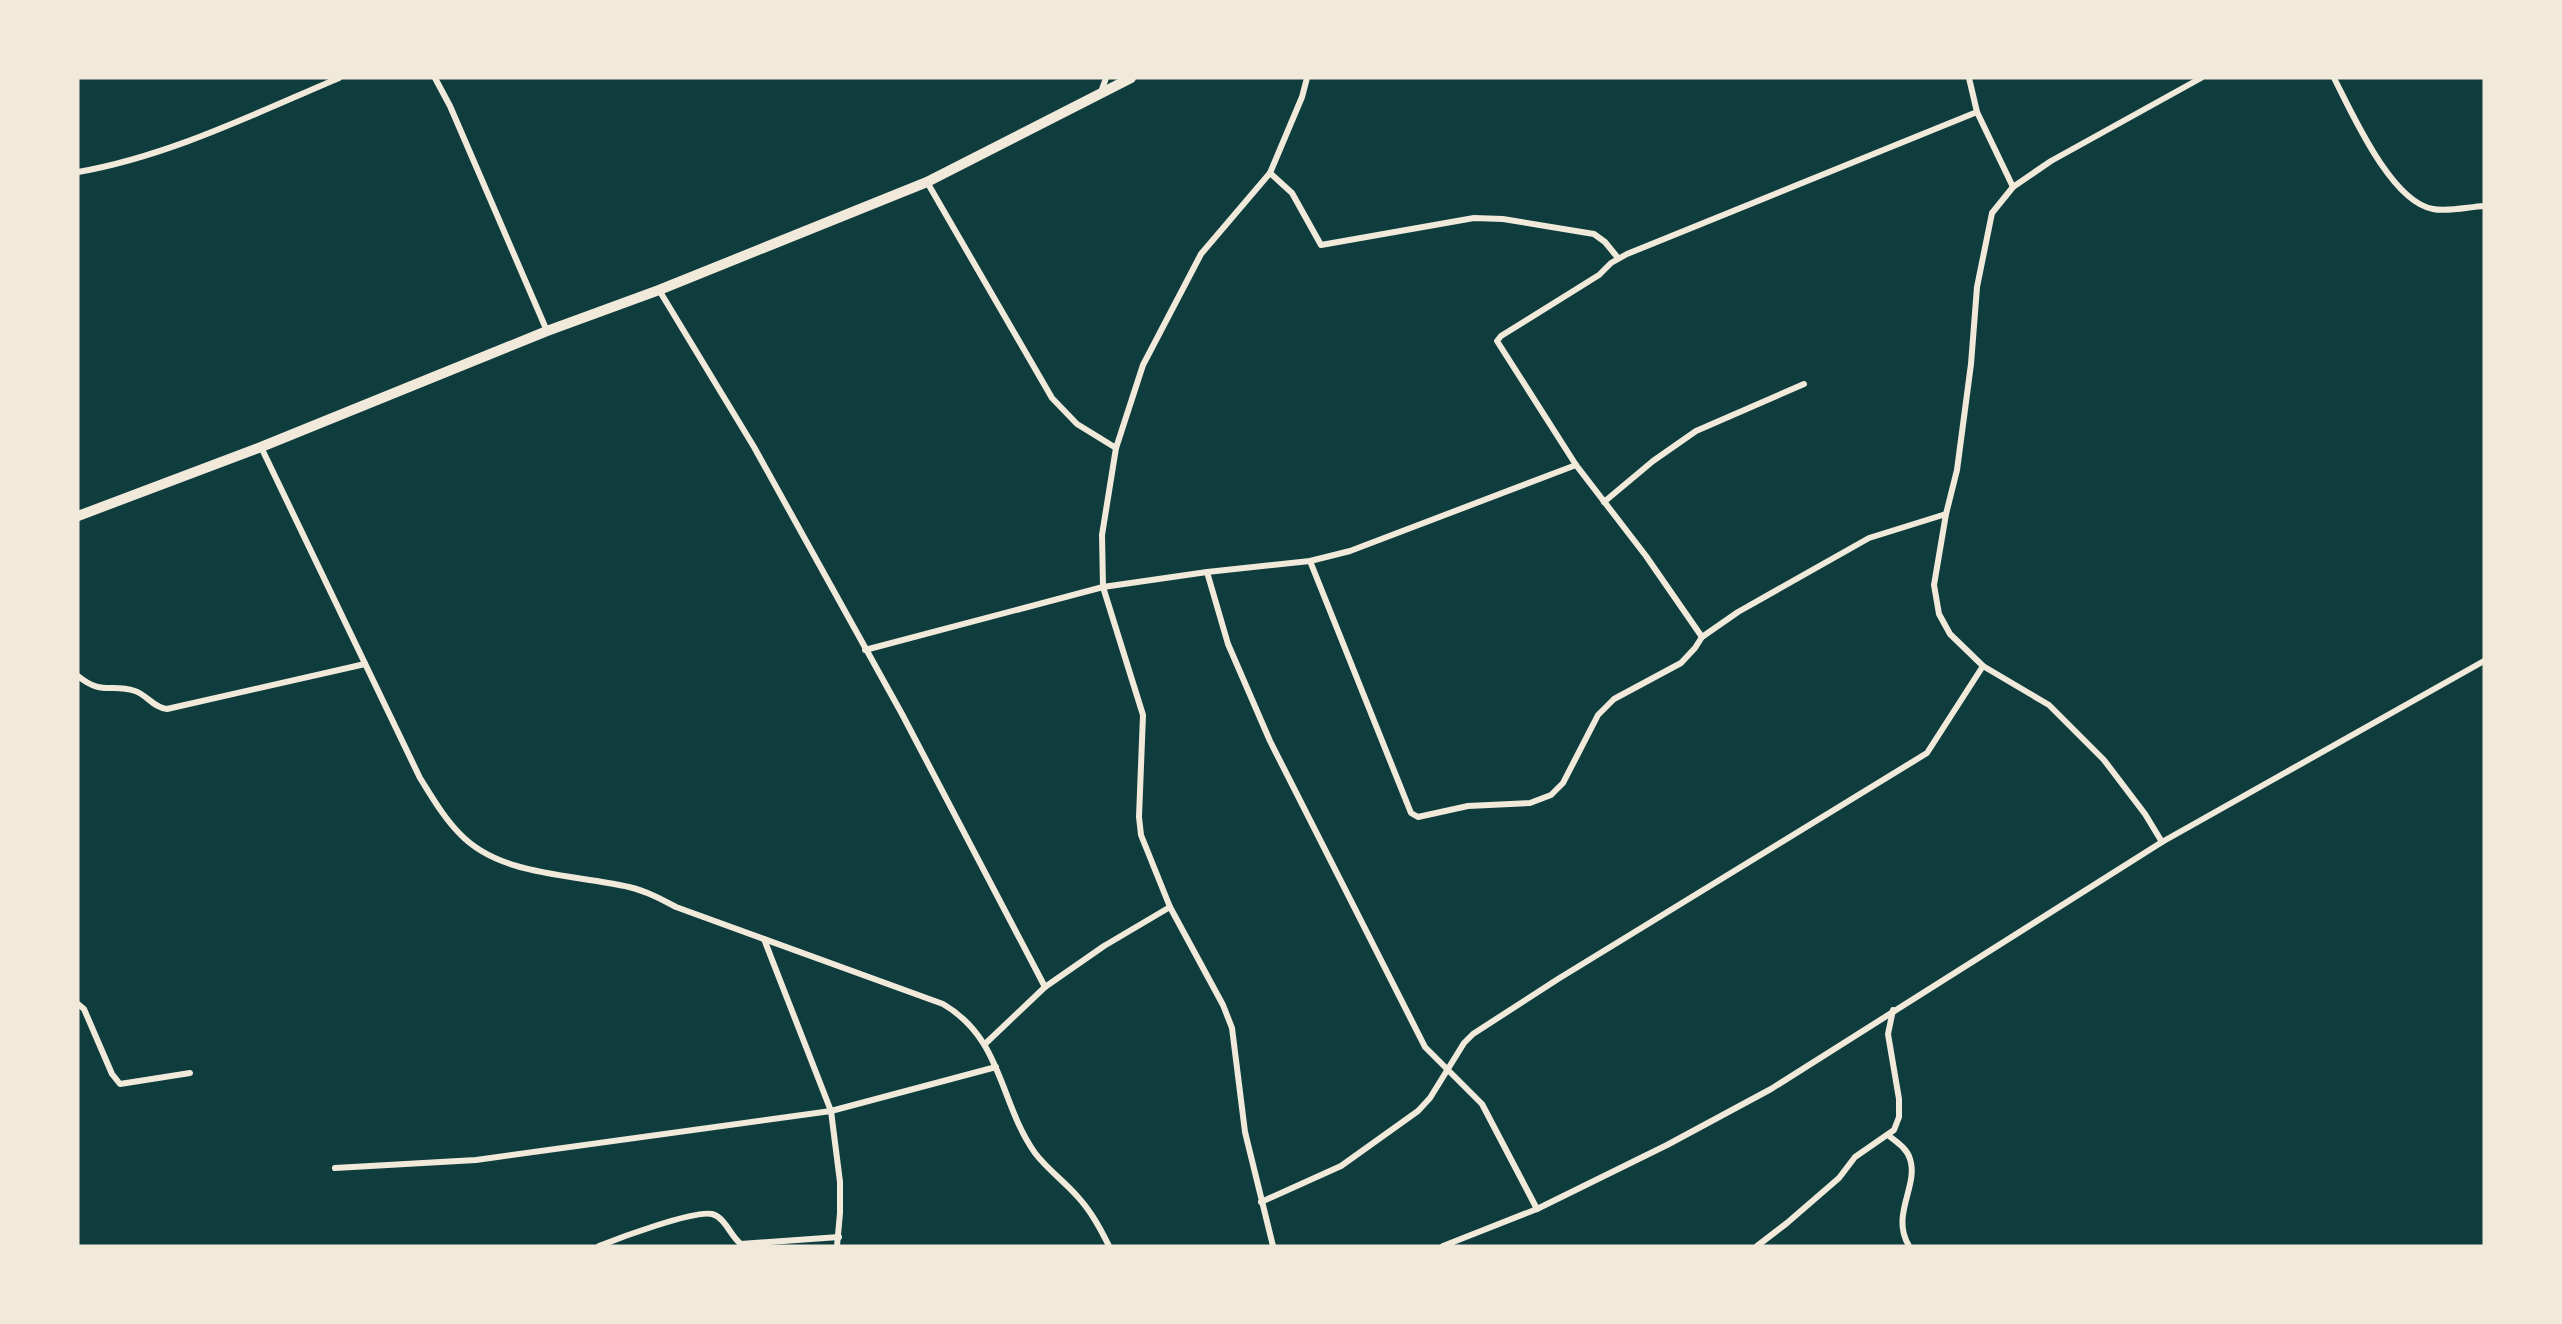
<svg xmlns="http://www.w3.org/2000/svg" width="2562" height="1324" viewBox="0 0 2562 1324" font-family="Merriweather,serif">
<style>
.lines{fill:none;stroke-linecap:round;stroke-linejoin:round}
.minor{stroke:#f1e9da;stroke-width:6}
.tertiary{stroke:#f1e9da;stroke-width:10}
</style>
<rect width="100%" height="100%" fill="#0f3d3e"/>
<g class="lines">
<!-- minor -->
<g class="minor">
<path d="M435,78l15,28 97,225"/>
<path d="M1969,78l8,34 36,75"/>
<path d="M2334,78c18,35 57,124 99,131 15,3 35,-2 51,-3"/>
<path d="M1101,92l5,-14"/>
<path d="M78,172c91,-16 176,-58 261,-94"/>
<path d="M1270,173l22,20 29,52 153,-27 29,1 91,15 11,8 13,16"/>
<path d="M927,182l125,216 25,26 39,24"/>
<path d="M659,290l95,157 148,267 143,273"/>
<path d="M261,447l159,331c12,19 24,40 40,56 41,43 115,40 169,53 17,4 32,12 47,20l267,97c60,35 56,98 92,149 12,16 29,28 42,43 14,15 23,32 32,50"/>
<path d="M1604,502l49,-41 43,-30 108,-47"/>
<path d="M1310,561l101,252 7,4 50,-11 62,-3 21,-8 12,-12 35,-68 16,-16 67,-36 14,-15 7,-11 36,-25 131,-74 77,-24"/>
<path d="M1207,572l21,72 42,97 155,306 57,57 55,105"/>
<path d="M1702,637l-56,-81 -70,-91 -79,-124 4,-5 98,-61 12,-12 16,-9 350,-142"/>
<path d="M865,650l238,-63 104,-15 103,-11 40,-10 226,-86"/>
<path d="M78,676c24,20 33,7 57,15 12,4 19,17 32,18l198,-45"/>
<path d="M2162,842l-17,-28 -41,-54 -55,-55 -66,-39 -33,-32 -11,-20 -5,-29 12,-71 11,-44 14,-106 6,-77 15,-74 21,-26 38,-26 150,-83"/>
<path d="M764,939l67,172 9,71v31l-3,33"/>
<path d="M78,1004l6,5 28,65 8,10 70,-11"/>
<path d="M985,1044l60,-57 59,-41 66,-39"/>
<path d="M1888,1135c8,7 19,13 22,24 9,27 -20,56 -1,87"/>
<path d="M335,1168l141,-8 355,-49 165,-44"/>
<path d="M1261,1202l80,-36 77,-55 12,-13 34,-55 9,-9 85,-55 369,-226 56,-87"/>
<path d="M599,1246c20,-8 95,-36 113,-32 13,3 19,23 29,30l98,-7"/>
<path d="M1273,1246l-28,-114 -13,-104 -9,-23 -53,-98 -29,-72 -2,-18 4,-102 -40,-128 -1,-52 14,-87 27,-83 58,-111 69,-81 32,-76 5,-19"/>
<path d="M1443,1246l94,-37 130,-64 104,-56 391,-247 322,-181"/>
<path d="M1757,1246l30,-23 52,-45 16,-21 39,-27 5,-13v-18l-11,-65 5,-24"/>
</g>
<!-- tertiary -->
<path class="tertiary" d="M78,516l183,-69 286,-116 112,-41 268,-108 204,-104"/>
</g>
<!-- border -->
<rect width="2562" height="1324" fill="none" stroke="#f1e9da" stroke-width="159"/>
</svg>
